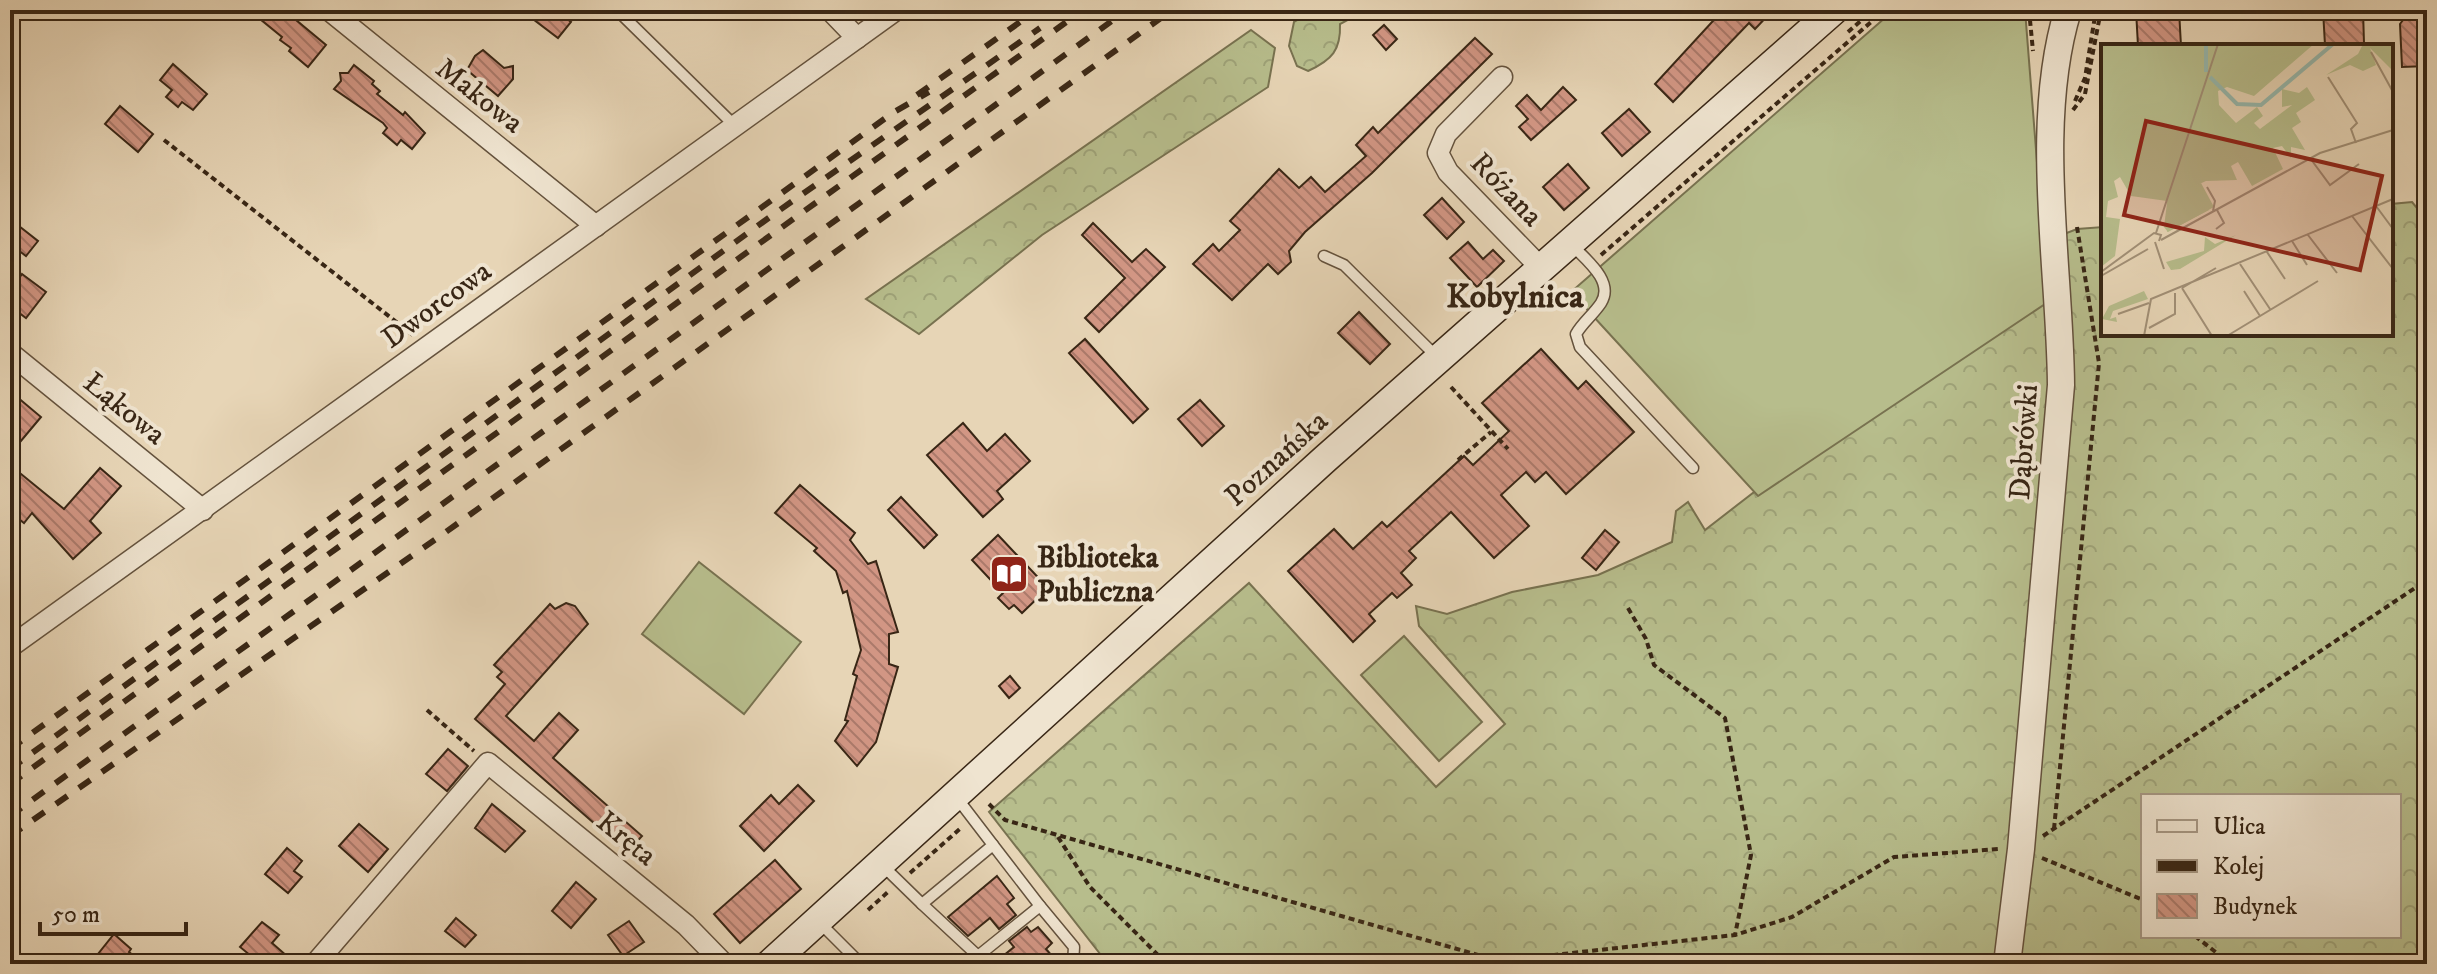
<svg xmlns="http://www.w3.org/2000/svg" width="2437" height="974" viewBox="0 0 2437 974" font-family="'IM FELL DW Pica',serif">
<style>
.forest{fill:url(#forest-crowns);stroke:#787250;stroke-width:2;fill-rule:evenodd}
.pitch{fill:#b7bd8c;stroke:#787250;stroke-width:2}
.building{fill:url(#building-back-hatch);stroke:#382615;stroke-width:2}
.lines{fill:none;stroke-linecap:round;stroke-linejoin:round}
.service-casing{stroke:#64523d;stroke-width:13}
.minor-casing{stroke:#64523d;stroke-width:23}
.tertiary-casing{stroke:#64523d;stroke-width:29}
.secondary-casing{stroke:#382615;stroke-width:31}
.path{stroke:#382615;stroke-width:4;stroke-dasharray:6 4;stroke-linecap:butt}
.service{stroke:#efe4d0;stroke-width:10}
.minor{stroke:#efe4d0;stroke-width:20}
.tertiary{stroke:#efe4d0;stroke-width:26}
.secondary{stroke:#efe4d0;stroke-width:28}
.rail{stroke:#382615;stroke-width:6;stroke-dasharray:14 14;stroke-linecap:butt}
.labels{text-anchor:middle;stroke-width:8;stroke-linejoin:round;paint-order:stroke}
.street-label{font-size:30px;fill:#382615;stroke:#efe4d0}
.poi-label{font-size:30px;font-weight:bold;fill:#382615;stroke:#efe4d0;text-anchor:start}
.quarter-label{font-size:34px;font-weight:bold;fill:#382615;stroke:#efe4d0}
.inset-river{fill:none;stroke:#97b9ae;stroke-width:4}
.inset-road{fill:none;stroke:#a18f76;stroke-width:2}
.view{fill:#8f2418;fill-opacity:0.15;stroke:#8f2418;stroke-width:4}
.inset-edge{fill:none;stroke:#382615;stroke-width:4}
</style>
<defs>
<pattern id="forest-crowns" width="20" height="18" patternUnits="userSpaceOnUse" patternTransform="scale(2)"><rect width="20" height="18" fill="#b7bd8c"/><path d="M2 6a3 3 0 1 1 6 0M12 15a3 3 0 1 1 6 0" fill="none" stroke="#9ea278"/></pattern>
<pattern id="building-back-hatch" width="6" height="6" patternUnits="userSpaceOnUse" patternTransform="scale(2)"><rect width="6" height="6" fill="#d29684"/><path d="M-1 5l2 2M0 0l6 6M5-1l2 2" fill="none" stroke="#ab7a6b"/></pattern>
</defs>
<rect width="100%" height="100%" fill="#e7d5b6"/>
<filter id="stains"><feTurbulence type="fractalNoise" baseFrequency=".0025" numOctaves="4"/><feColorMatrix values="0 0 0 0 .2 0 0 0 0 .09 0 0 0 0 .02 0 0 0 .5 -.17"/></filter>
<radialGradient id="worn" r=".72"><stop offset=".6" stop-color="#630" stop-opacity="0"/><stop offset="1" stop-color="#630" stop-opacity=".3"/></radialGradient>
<!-- forest -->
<g class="forest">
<path d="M1315,10h51l-26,14c1,26 -8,36 -32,47l-11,-5 -8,-20 5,-24z"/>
<path d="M1251,30l24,18 -7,39 -226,148 -123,99 -53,-35z"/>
<path d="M2412,202l15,18v744h-1319l-119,-152 260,-229 187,204 69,-63 -86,-98 -3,-20 31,8 65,-22 86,-17 74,-33 4,-31 12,-9 17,28 292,-226 46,-62 34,-13 26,-2v107h288v-130zM2143,796h256v140h-256z"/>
</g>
<!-- pitch -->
<g class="pitch">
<path d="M1894,10h131l23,292 -290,194 -187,-204z"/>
<path d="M699,562l102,80 -57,72 -102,-80z"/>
<path d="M1404,636l78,86 -43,39 -78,-86z"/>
</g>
<!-- building -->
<g class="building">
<path d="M249,10h35l42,35 -18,22 -19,-16 2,-3 -11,-8 2,-3z"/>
<path d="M521,10h35l15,12 -13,16z"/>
<path d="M1723,10h50l-18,19 -6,-6 -76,79 -18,-18z"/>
<path d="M2136,10h43l2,36h-43z"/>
<path d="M2323,10h40l1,33 -39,2z"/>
<path d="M2427,10v56l-25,1 -2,-43 10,-13z"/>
<path d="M1384,25l13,14 -11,11 -13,-15z"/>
<path d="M1475,38l17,16 -120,119 -67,59 -16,19 2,11 -13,12 -10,-10 -36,36 -39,-36 20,-20 6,7 21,-21 -10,-9 49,-52 20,19 12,-11 14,15 41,-36 -10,-11 17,-18 5,6z"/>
<path d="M483,50l21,18 9,-2v13l-15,17 -31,-26 8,-14z"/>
<path d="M173,64l34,30 -14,16 -11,-8 -4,5 -12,-10 6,-7 -12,-10z"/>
<path d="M354,65l20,16 -2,3 8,7 -3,3 26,21 2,-3 20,21 -13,16 -11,-9 -4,5 -14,-12 4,-5 -4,-5 -49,-34 7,-8 -1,-8h8z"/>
<path d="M1563,87l13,13 -45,40 -12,-13 9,-8 -12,-13 11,-11 14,15z"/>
<path d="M120,106l33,28 -15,18 -33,-28z"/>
<path d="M1629,109l21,23 -28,24 -20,-23z"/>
<path d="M1568,164l21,24 -25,22 -21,-23z"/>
<path d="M1442,198l22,24 -17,17 -23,-24z"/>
<path d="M10,219l28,22 -12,15 -16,-12z"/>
<path d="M1093,223l39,39 14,-13 19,18 -66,65 -14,-14 40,-40 -43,-43z"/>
<path d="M1468,242l15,17 10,-9 11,11 -27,26 -27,-29z"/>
<path d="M22,274l24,18 -20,26 -16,-12v-15z"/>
<path d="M1359,312l31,32 -20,20 -32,-31z"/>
<path d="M1085,339l63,70 -15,14 -64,-70z"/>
<path d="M1541,349l37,40 8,-8 48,51 -68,62 -20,-22 -11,10 -9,-10 -25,23 28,31 -35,32 -43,-46 -42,39 7,7 -15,15 11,12 -15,13 -5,-5 -23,21 6,7 -22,21 -65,-71 46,-42 19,20 29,-27 5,5 77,-71 9,9 36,-34 -27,-28z"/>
<path d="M10,391l31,26 -31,37z"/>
<path d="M1200,400l24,26 -22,20 -24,-27z"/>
<path d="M963,423l24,28 18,-17 25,27 -33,30 6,8 -20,18 -56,-62z"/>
<path d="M10,465l54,44 36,-41 21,18 -31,35 11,12 -28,26 -41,-46 -8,10 -14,-11z"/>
<path d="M800,485l55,48 -5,7 18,24 8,-3 22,71 -9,2v30l9,3 -22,75 -19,24 -22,-25 13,-20 -3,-1 12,-44 -4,-2 8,-24 -14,-59 -4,2 -7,-22 -22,-20 3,-3 -42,-35z"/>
<path d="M901,497l36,38 -13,13 -36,-38z"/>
<path d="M1605,530l14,12 -23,28 -14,-12z"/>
<path d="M998,535l50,53 -26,25 -8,-8 -5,4 -11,-11 5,-5 -31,-33z"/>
<path d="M566,603l9,3 13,18 -82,92 28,25 25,-28 19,17 -25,28 89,78 -15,16 -152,-133 30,-35 -8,-7 5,-5 -8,-7 56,-61 5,5z"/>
<path d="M1010,676l10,12 -11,10 -10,-12z"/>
<path d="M448,749l20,17 -21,25 -21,-17z"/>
<path d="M798,785l16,16 -50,50 -24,-25 31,-31 8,9z"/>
<path d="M492,804l33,27 -20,21 -30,-24z"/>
<path d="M359,824l29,25 -20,23 -29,-26z"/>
<path d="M287,848l15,13 -8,10 8,6 -14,16 -23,-19z"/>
<path d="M775,860l26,29 -61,54 -26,-29z"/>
<path d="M997,876l17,22 -7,6 9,11 -17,14 -9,-11 -22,18 -20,-19z"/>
<path d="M576,882l20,17 -25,29 -19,-17z"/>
<path d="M456,918l20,17 -11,12 -20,-16z"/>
<path d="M629,921l15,21 -21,14 -15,-21z"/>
<path d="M262,922l17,13 -7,8 24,21h-35l-21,-17z"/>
<path d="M1027,927l4,5 7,-5 14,16 -6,6 13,15h-66l21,-17 -5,-6z"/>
<path d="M114,934l17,15 -2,3 15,12h-54z"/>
</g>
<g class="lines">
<!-- service casing -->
<g class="service-casing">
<g id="service">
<path d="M617,10l118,116"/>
<path d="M1571,244c14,15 44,37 30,59 -8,12 -18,19 -25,31l4,13 113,121"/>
<path d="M1324,256l20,9 94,93"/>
<path d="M882,865l40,39 71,-59 -36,-47"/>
<path d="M922,904l56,52 62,-50 -47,-61"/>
<path d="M1040,906l34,41 -1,17"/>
<path d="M819,922l42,42"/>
</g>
</g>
<!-- minor casing -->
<g class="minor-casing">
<g id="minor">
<path d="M329,10l267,216"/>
<path d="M830,10l27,28"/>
<path d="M1502,77l-56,57 -8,19 10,19 93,96"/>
<path d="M10,353l193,157"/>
<path d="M10,647l886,-637"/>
<path d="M315,964l173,-201 198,162 38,39"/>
</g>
</g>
<!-- tertiary casing -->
<g class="tertiary-casing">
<path id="tertiary" d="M2007,964l14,-115 40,-464c-1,-119 -28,-261 7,-375"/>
</g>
<!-- secondary casing -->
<g class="secondary-casing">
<path id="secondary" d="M770,964l555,-505 509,-449"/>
</g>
<!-- path -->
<g class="path">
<path d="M2029,10l4,41"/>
<path d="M1848,32l25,-22"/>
<path d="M2075,101l10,-23 11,-68"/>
<path d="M2073,110l12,-16 16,-84"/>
<path d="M164,140l249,195"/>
<path d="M1601,255l284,-245"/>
<path d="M1451,387l57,62"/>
<path d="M1458,460l33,-28"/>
<path d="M1628,608l18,31 8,26 71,53 26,137 -16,80"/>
<path d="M427,710l47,41"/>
<path d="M989,804l16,16 494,141 236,-26 57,-18 102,-60 105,-8"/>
<path d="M2054,829l45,-466 -22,-136"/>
<path d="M2043,836l384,-256"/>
<path d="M1058,837l32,50 77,77"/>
<path d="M2042,858l101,42"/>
<path d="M910,873l52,-46"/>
<path d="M868,910l20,-18"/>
<path d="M2195,936l36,28"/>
</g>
<!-- service -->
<use href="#service" class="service"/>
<!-- minor -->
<use href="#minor" class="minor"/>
<!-- tertiary -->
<use href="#tertiary" class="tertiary"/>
<!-- secondary -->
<use href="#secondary" class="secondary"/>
<!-- rail -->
<g class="rail">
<path d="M917,95l120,-85"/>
<path d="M10,749l884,-637 35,-20"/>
<path d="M10,769l764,-555 266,-186"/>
<path d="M10,784l1073,-774"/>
<path d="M10,816l1117,-806"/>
<path d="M10,836l433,-302 729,-524"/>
</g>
</g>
<!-- icons -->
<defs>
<g id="library-square" transform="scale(2)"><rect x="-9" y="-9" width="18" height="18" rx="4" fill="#8f2418" stroke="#efe4d0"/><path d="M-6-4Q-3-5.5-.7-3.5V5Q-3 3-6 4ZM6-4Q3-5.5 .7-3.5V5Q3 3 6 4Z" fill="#fff"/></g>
</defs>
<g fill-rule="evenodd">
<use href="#library-square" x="1009" y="574"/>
</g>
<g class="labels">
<!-- street labels -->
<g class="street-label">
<text transform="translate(480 95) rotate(38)" y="10">Makowa</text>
<text transform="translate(1507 189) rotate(46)" y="10">Różana</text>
<text transform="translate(436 304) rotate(-36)" y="10">Dworcowa</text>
<text transform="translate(125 408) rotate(39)" y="10">Łąkowa</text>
<text transform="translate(2023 442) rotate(-86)" y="10">Dąbrówki</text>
<text transform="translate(1276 458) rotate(-42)" y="10">Poznańska</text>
<text transform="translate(627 838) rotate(39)" y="10">Kręta</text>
</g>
<!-- poi labels -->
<g class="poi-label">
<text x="1037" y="567">Biblioteka<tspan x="1037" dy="34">Publiczna</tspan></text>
</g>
<!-- quarter labels -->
<g class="quarter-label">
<text x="1515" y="307">Kobylnica</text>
</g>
</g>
<!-- overview -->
<g transform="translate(2101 44)">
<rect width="292" height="292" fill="#e7d5b6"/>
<path d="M0,0h213l-60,52 -27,-9 -9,4 1,14 17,18 21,-16 6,9 -9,7 6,6 32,-24 -10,2v-18l17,4 8,-6 8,13 -19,13 5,9 -9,6 13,22 -14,-3v11l-9,-12 -9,2 10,21 -31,17 -14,-24 -7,4 6,14 -31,1 -33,15 36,14 -42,22v-31l-36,-5 -11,-19 -6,4 4,16 -10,4 -2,16 14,2 -5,37 -14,11zM262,0h28l2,27 -23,-23 6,17 -13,6 -13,-6 -24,10 32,-21zM135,191l-56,34 -9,1 -5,-8 38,-11 1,-14 10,7zM43,247l4,8 -35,12 -3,8 6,-2 1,5 -15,-3 7,-13z" fill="#b7bd8c"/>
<path d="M100,139l13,24 -46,25 -4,-5 4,-32z" fill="#b7bd8c"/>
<path class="inset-river" d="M105,0v28M109,33l27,27 24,1 72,-61"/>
<path class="inset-road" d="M270,8l22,40M227,33l29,46 -6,6 5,14M209,114l20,27 29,-21M106,143l8,14 -2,10M275,162l17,23M251,172l41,53M115,185l8,-6 -7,-13M55,189l62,-189M207,191l29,38M60,196l159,-87 73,-23M191,197l15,24M54,198l9,27M166,208l18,27M139,220l30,45M0,228l53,-39 7,2 -2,6M0,232l47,-27M81,244l30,48M81,244l34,-20M143,247l16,25M17,270l31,-11M48,284l26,-14v-21M43,292l7,-37 242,-100M126,292l91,-55"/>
<path class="view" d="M45,77l236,55 -22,94 -236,-55z"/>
<rect width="292" height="292" class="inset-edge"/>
</g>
<!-- margin -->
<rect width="2437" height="974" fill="none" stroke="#e7d5b6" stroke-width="40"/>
<rect x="12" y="12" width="2413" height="950" fill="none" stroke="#382615" stroke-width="4"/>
<rect x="20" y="20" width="2397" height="934" fill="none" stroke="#382615" stroke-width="2"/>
<!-- legend -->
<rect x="2141" y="794" width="260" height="144" fill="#efe4d0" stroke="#a69885" stroke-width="2"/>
<rect x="2157" y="820" width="40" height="12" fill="#efe4d0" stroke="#a69885" stroke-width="2"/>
<text x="2213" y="834" font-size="24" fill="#382615">Ulica</text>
<rect x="2157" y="860" width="40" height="12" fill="#382615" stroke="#a69885" stroke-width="2"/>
<text x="2213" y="874" font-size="24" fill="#382615">Kolej</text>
<rect x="2157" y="894" width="40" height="24" fill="url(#building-back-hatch)" stroke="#a69885" stroke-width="2"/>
<text x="2213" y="914" font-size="24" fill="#382615">Budynek</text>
<!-- scale -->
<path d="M40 922v12h146v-12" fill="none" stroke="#382615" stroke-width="4"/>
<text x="52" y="922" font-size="24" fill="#382615" stroke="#efe4d0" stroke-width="6" paint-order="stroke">50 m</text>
<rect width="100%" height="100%" filter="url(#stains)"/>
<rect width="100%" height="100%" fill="url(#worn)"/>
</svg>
